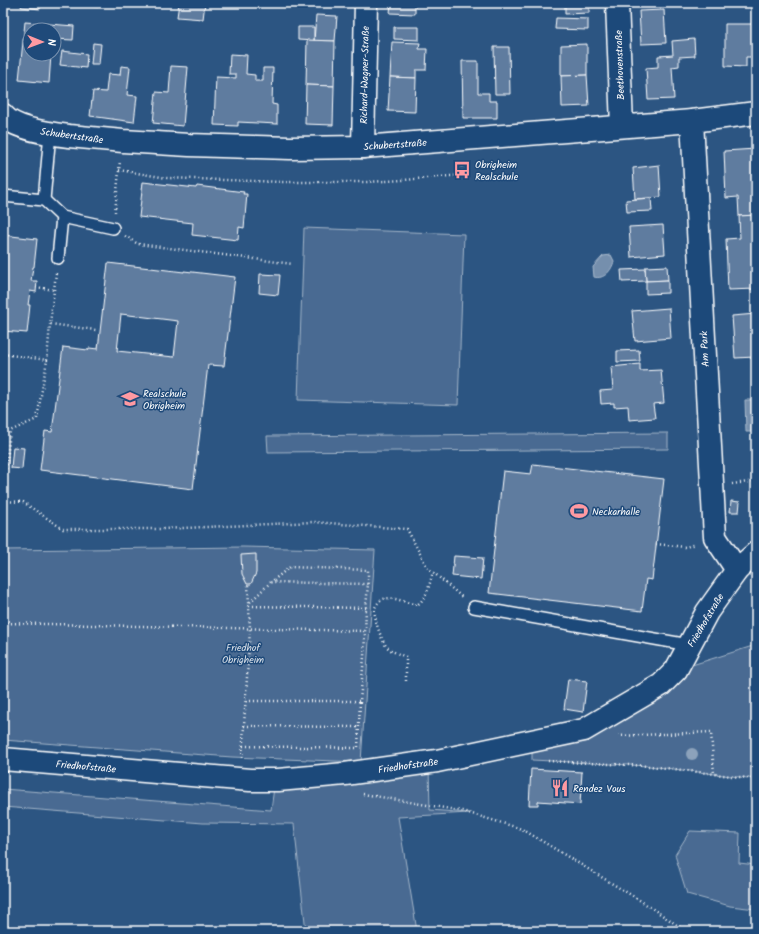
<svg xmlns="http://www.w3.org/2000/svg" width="759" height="934" viewBox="0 0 759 934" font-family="Kalam,sans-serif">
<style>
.green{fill:#486b92;stroke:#a4b5c8}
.water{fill:#748fad;stroke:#acbcce}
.building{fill:#5e7c9f;stroke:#fff;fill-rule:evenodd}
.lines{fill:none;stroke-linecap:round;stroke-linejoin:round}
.service-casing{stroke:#fff;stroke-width:14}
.minor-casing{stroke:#fff;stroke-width:25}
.path{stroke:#fff;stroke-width:2.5;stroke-dasharray:1 3;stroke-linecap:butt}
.service{stroke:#1f4a7a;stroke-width:11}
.minor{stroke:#1f4a7a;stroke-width:22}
.tree{fill:#8ca2bb}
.labels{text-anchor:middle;stroke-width:3;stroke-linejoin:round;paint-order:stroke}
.street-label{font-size:10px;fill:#fff;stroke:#1f4a7a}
.poi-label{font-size:10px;fill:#fff;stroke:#1f4a7a;text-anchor:start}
.park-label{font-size:10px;fill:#dae1e9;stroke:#1f4a7a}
</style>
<rect width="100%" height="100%" fill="#2c5582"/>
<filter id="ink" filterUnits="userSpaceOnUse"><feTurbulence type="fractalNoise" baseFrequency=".025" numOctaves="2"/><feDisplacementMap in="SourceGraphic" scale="8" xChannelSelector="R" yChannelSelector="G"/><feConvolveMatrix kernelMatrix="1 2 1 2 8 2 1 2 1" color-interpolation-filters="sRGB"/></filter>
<g filter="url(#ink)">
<!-- green -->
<g class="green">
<path d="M304,228l160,6 -6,171 -160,-5z"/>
<path d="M668,433v16l-400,3 -1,-16z"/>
<path d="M243,547l132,3 -14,212 -129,-5 -229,-17v-190z"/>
<path d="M756,645v134l-107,-13 -117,-6v-19l52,-11 92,-60z"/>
<path d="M429,768l1,42 39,3 -71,4 19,114h-111l-12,-107 -91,-1 -200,-16v-18l268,21 4,-30z"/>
<path d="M690,831l50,2 -1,30 17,2v44l-26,-3 -43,-12 -12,-39z"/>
</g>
<!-- water -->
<g class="water">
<path d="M611,255l3,6c-2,9 -10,19 -20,16l-1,-10 10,-11z"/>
<path d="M745,400h11v32h-10z"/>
</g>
<!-- building -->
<g class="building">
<path d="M22,3h19l-1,6 -19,-2z"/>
<path d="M85,3h13v4l-13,-1z"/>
<path d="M179,3h26l-2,16 -26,-2z"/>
<path d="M315,3h25l-1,4 -24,-2z"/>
<path d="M391,3h24v11l-25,-1z"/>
<path d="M565,3h24v10l-24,1z"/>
<path d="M752,8h4v22h-2v27h-8v10l-21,-1v-42h27z"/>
<path d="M664,10l2,33 -25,1 -2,-33z"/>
<path d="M316,15l21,1 -2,25h-21z"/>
<path d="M556,18l32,1v11l-33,-1z"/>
<path d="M25,22l49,4 -1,14 -19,-1v-9h-24v24h21l-2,29 -30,-3z"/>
<path d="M298,27h16v14l-16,-1z"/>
<path d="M394,27h25v13l-25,-1z"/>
<path d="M694,39l1,17 -16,1v9l-7,1 2,32 -26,1 -2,-32 12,-1v-11l15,-1 -1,-14z"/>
<path d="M307,40l28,1 -1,45 -28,-1z"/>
<path d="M392,42l28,1 -1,6h8l-1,21h-10v8l-26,-1z"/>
<path d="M93,43l8,1 -2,20h-8z"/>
<path d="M587,44v31l-26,1v-31z"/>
<path d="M494,47h15l1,47h-15z"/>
<path d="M62,51l25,3 -1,14 -26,-3z"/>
<path d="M230,54l17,1 -1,19 9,1v6h8v-13h10l-1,36 5,1v19l-39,-2v4l-24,-1 2,-48 20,1v-4h-7z"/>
<path d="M462,61h16v32h11v8h8v17h-34z"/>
<path d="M121,66l9,1 -3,28 10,1 -3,26 -44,-6 3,-25 13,1 2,-18 12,1z"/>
<path d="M171,66l17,1 -5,59 -30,-3 3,-31 13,1z"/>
<path d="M587,75l2,31 -27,1 -1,-31z"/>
<path d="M390,77l26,1 -1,34 -27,-1z"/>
<path d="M306,85l28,1 -1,39 -28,-1z"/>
<path d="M756,149v66l-17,1 -1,-19 -12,1 -2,-47z"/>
<path d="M659,165l2,32 -26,2 -2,-31z"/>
<path d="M143,182l53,6 1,-2 47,6 -1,2h4l-3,34 -5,-1 -1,13 -46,-5 1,-12 -54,-6z"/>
<path d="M651,198l1,13 -25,1 -1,-12z"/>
<path d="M756,215v74l-28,1 -2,-51 14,-1 -1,-22z"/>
<path d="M663,225l2,29 -34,3 -2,-30z"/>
<path d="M3,235l34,4 -3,28h-1l-2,14h6l-1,11 -6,-1 -2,14h2l-3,28 -24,-2z"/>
<path d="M108,263l76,9v-1l51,6 -11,89 -16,-1 -15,124 -153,-19 5,-39 7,1 11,-85 25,3 1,-2 9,1zM121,314l57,7 -4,36 -57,-6z"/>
<path d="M667,266l1,14 -22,1 -1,-14z"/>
<path d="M645,269l1,12 -24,1 -1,-12z"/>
<path d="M260,274l20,1 -2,20 -19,-2z"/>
<path d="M668,280v13l-22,1v-13z"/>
<path d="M669,308l2,30 -36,3 -3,-30z"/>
<path d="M756,314v30h-2l1,13 -20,1 -3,-42z"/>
<path d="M639,350l1,11 -23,1v-11z"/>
<path d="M640,364v7l21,-1 3,33 -11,1 2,14 -26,2 -1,-14 -14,1v-4l-13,1 -1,-13 13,-1 -2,-23z"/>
<path d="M13,447l11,1 -2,21 -11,-1z"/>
<path d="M533,464l131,15 -12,101 -6,-1 -4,32 -153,-18 14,-122 28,3z"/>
<path d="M731,501l9,1 -1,10h-9z"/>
<path d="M256,554v19l-5,11h-4l-5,-10 -1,-19z"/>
<path d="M454,556l29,2 -2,21 -29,-3z"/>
<path d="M568,679l19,2 -4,31 -19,-3z"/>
<path d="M531,769l51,3 -2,32 -42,-3v4h-9z"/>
</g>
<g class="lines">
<!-- service casing -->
<g class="service-casing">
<g id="service">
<path d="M3,196l41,4 6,-67"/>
<path d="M44,200l18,17 51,11"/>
<path d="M58,258l4,-41"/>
<path d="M474,607l215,38"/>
</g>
</g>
<!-- minor casing -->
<g class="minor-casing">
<g id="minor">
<path d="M617,3l5,123"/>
<path d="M3,115c11,14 49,19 66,21l54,5 66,4 101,3 73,-1 329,-26 64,-8"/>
<path d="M692,121l23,416 22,33"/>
<path d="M363,147l3,-144"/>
<path d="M3,759l247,21h28l67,-6 92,-13 147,-31 77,-45 15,-15 31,-58 30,-42 19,-17"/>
</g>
</g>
<!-- path -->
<g class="path">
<path d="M119,170l48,8 116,4h84l37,-2 58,-5v-15"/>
<path d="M115,212l5,-51"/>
<path d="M125,236l13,8 155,20"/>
<path d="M56,273l-6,51 46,6"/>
<path d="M36,287l18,3"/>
<path d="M3,354l44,6 3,-36"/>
<path d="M732,484l24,-3"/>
<path d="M3,501l20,1 40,27h99l152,-7 93,7 20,38 36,31"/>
<path d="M3,501l7,-70 27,-12 10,-59"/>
<path d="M656,544l30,3 9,-3"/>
<path d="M250,602l21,-20 19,-15 78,3v14"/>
<path d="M249,606l117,2"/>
<path d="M3,623l362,8"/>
<path d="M406,681v-24c-7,-3 -14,-5 -19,-10 -6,-7 -14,-30 -12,-39 1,-3 5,-8 8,-9 9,-3 25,4 34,6 11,-8 12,-20 16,-33"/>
<path d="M246,701h114"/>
<path d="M244,726l115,1"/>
<path d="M618,736l93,-4 3,42"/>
<path d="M243,746l115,2 2,-47 4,-44 2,-49 2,-24 -97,-2"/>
<path d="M242,758l8,-129 -2,-45"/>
<path d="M548,761l101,5 107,13"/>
<path d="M363,794l99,17 60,18 119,72 45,30"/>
</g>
<!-- service -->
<use href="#service" class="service"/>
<!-- minor -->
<use href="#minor" class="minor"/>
</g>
<!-- trees -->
<circle class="tree" cx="692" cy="754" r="6"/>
</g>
<!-- icons -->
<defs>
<g id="bus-bare" transform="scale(1.38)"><path d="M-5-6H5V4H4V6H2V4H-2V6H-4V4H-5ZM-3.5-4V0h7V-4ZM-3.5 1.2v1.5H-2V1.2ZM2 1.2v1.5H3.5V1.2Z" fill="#ff9aa2" stroke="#1f4a7a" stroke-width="2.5" paint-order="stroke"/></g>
<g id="school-bare" transform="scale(1.38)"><path d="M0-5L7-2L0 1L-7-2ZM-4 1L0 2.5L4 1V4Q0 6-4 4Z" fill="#ff9aa2" stroke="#1f4a7a" stroke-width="2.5" paint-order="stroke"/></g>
<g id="stadium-bare" transform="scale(1.38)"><path d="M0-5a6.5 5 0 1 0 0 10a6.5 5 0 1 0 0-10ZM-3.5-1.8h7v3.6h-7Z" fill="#ff9aa2" stroke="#1f4a7a" stroke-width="2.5" paint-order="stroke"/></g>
<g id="restaurant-bare" transform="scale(1.38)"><path d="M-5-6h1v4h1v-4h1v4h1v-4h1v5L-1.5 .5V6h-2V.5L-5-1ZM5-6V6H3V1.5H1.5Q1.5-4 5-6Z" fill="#ff9aa2" stroke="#1f4a7a" stroke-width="2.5" paint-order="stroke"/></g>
</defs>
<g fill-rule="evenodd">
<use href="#bus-bare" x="462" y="170"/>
<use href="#school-bare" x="130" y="399"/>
<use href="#stadium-bare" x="579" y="511"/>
<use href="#restaurant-bare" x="560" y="788"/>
</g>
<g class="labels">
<!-- street labels -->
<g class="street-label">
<text transform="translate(619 65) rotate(-92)" y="4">Beethovenstraße</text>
<text transform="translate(364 75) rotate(-89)" y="4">Richard-Wagner-Straße</text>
<text transform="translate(72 135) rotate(8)" y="4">Schubertstraße</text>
<text transform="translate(395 144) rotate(-4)" y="4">Schubertstraße</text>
<text transform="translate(704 349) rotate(-93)" y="4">Am Park</text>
<text transform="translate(705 620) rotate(-59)" y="4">Friedhofstraße</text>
<text transform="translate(408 765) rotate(-8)" y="4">Friedhofstraße</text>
<text transform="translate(86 766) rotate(5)" y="4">Friedhofstraße</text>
</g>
<!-- poi labels -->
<g class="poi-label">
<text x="475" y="168">Obrigheim<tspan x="475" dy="12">Realschule</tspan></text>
<text x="143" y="397">Realschule<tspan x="143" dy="12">Obrigheim</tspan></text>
<text x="592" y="515">Neckarhalle</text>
<text x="573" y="792">Rendez Vous</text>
</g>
<!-- park labels -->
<g class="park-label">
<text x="243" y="651">Friedhof<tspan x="243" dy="12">Obrigheim</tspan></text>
</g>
</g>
<!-- margin -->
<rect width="759" height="934" fill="none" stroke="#1f4a7a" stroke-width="16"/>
<rect x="8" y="8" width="743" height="918" fill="none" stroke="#fff" stroke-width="1.5" filter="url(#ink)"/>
<!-- north arrow -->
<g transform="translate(42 42) rotate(91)"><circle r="19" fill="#1f4a7a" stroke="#7992af"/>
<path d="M0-3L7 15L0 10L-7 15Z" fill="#ff9aa2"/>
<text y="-6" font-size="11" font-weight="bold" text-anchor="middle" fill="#ffffff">N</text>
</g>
</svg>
